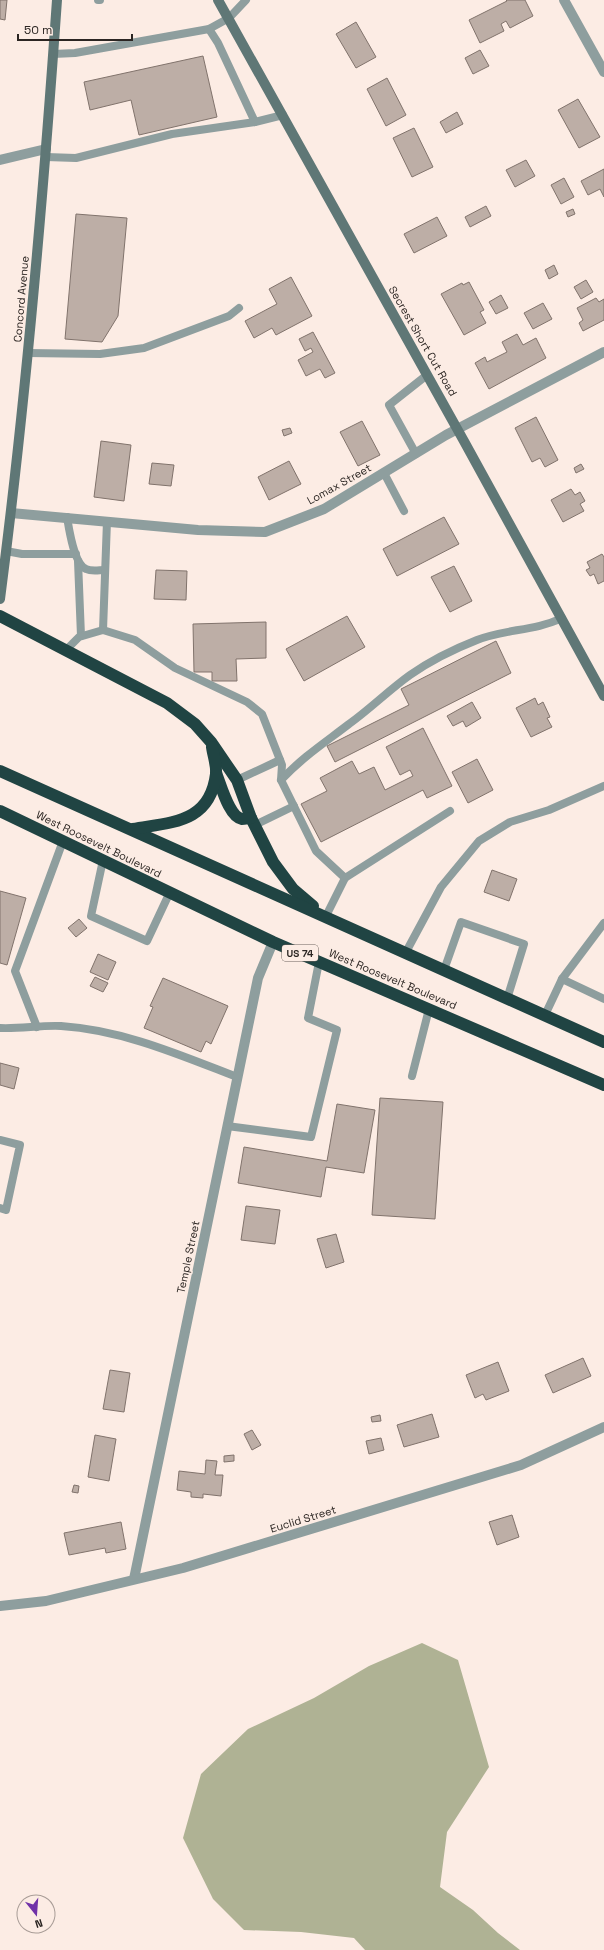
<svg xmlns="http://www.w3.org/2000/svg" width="604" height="1950" viewBox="0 0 604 1950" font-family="'Space Grotesk',sans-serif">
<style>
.forest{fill:#afb294}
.building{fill:#bdaea6;stroke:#81736c}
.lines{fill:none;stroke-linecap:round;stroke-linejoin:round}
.lane{stroke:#8e9e9e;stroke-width:8}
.street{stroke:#8e9e9e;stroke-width:10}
.secondary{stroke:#5f7776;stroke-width:10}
.highway{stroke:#204443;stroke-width:12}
.labels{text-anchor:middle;stroke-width:3;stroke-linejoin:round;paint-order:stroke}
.shield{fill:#fcece4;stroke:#6a615c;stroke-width:1}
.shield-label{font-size:10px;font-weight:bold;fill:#2b2522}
.street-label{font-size:11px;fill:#2b2522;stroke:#fcece4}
</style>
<rect width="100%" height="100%" fill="#fcece4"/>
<!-- forest -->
<path class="forest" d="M422,1643l36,17 31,107 -42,65 -7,55 33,23 25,23 22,17h-155l-11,-12 -53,-6 -57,-2 -31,-31 -30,-61 18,-64 47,-45 66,-31 55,-32z"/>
<!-- building -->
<g class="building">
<path d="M0,0h7l-2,20 -5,-1z"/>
<path d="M506,0h19l8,16 -23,12 -4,-7 -5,3 3,7 -24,12 -11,-23 38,-19z"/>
<path d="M356,22l20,35 -20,11 -20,-34z"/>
<path d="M480,50l9,16 -16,8 -8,-16z"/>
<path d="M203,56l14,61 -78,18 -8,-35 -41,10 -6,-28z"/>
<path d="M387,78l19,37 -20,11 -19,-37z"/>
<path d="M578,99l22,38 -21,11 -21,-38z"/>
<path d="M457,112l6,12 -17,9 -6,-11z"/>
<path d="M414,128l19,39 -21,10 -19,-39z"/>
<path d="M526,160l9,16 -20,11 -9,-17z"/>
<path d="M604,169v28l-4,-8 -12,6 -7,-14z"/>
<path d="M564,178l10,19 -13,7 -10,-19z"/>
<path d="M486,206l5,10 -21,11 -5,-10z"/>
<path d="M573,209l2,5 -7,3 -2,-5z"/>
<path d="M76,214l51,4 -9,98 -16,26 -37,-3z"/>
<path d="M437,217l10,19 -33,17 -10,-19z"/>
<path d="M554,265l4,9 -9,5 -4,-9z"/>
<path d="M291,277l21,39 -36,19 -4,-7 -18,10 -9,-17 32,-17 -8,-15z"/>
<path d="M586,280l7,12 -12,7 -7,-12z"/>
<path d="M469,282l15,28 -4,2 6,11 -22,12 -23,-41 21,-11 1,2z"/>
<path d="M501,295l7,13 -12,6 -7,-12z"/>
<path d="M596,298l3,4 5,-3v21l-21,11 -4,-8 4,-3 -6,-12z"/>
<path d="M543,303l9,16 -19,10 -9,-16z"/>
<path d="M313,332l22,41 -10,5 -5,-9 -14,7 -8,-16 15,-8 -2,-4 -6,3 -6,-12z"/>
<path d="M517,334l6,11 13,-7 10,20 -57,31 -14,-26 10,-6 2,5 20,-10 -5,-10z"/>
<path d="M536,417l22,43 -13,7 -5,-9 -8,4 -17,-34z"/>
<path d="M362,421l18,34 -22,11 -18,-34z"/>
<path d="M290,428l2,5 -8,3 -2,-6z"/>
<path d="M101,441l30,4 -7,56 -30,-4z"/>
<path d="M289,461l12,23 -32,16 -11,-23z"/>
<path d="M152,463l22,2 -3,21 -22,-2z"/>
<path d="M581,464l3,5 -8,4 -2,-5z"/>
<path d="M571,489l4,6 5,-3 5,9 -5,3 4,7 -21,11 -12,-22z"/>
<path d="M444,517l15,27 -62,32 -14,-27z"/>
<path d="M602,554l2,3v24l-6,3 -4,-10 -4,2 -4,-6 4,-2 -3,-6z"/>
<path d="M454,566l18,35 -22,11 -19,-35z"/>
<path d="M156,570l31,1 -1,29 -32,-1z"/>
<path d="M347,616l18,31 -61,34 -18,-32z"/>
<path d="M266,622v36l-30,1 1,22h-25v-9h-18l-1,-48z"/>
<path d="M496,641l15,32 -176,89 -8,-16 82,-41 -8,-16z"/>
<path d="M535,698l3,7 5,-3 7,15 -3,1 5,9 -21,10 -15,-29z"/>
<path d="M472,702l9,16 -15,9 -3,-6 -10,5 -6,-10z"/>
<path d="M423,728l29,58 -25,12 -4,-8 -102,52 -20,-38 26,-13 -7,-13 32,-17 7,13 15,-7 11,23 28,-14 -3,-6 -10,5 -14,-28z"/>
<path d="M477,759l16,31 -25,13 -16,-31z"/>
<path d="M492,870l25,9 -8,22 -25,-9z"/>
<path d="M0,891l26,7 -19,67 -7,-2z"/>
<path d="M79,919l8,9 -11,9 -8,-9z"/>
<path d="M98,954l18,8 -8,18 -18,-8z"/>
<path d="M95,977l13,6 -5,9 -13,-6z"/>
<path d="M163,978l65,28 -17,38 -5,-3 -5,11 -57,-24 9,-21 -3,-1z"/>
<path d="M0,1063l19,5 -5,21 -14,-4z"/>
<path d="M380,1098l63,4 -8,117 -63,-4z"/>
<path d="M337,1104l38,6 -11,63 -38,-6 -5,30 -83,-14 6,-36 83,14z"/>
<path d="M246,1206l34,4 -5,34 -34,-4z"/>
<path d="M336,1234l8,28 -18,6 -9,-29z"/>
<path d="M583,1358l8,18 -38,17 -8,-18z"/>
<path d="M498,1362l11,29 -23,9 -3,-6 -8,4 -9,-23z"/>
<path d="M110,1370l20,3 -6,39 -21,-3z"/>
<path d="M432,1414l7,23 -35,10 -7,-22z"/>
<path d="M380,1415l1,6 -9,1 -1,-5z"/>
<path d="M252,1430l9,15 -9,5 -8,-16z"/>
<path d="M95,1435l21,4 -7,42 -21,-4z"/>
<path d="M381,1438l3,12 -15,4 -3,-13z"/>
<path d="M234,1455v6l-10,1v-6z"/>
<path d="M206,1460l11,1 -2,14h8l-2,21 -18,-2v4l-12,-1v-5l-14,-2 2,-19 26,3z"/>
<path d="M74,1485l5,1 -1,7 -6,-1z"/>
<path d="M512,1515l7,22 -22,8 -8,-23z"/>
<path d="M121,1522l5,27 -20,4 -1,-5 -36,7 -5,-22z"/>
</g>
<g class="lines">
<!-- lane -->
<g class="lane">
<path d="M98,0h2"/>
<path d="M209,29l9,14 37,79"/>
<path d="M53,54l22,-1 134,-24 20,-11 17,-18"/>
<path d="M46,157l30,1 96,-24 83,-12 28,-7"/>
<path d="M28,353l72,1 44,-6 85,-32 10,-8"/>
<path d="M416,454l-27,-49 38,-30"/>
<path d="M384,473l20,38"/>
<path d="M67,517c2,12 7,47 19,52 6,3 13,1 19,1"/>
<path d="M6,551l16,3h54"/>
<path d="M78,561l3,75"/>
<path d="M103,630l4,-109"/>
<path d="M66,650l13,-13 24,-7 32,10 40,28 72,34 15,12 20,51 -1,15 35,71 29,27"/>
<path d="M237,780l43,-20"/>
<path d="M281,780c23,-24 42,-36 68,-56 21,-15 40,-34 61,-49 20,-14 44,-26 67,-35 28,-11 58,-9 85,-22"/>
<path d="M255,825l39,-19"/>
<path d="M103,860l-12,56 56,25 23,-49"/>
<path d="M326,916l19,-38 105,-67"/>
<path d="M406,952l35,-65 38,-46 31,-19 39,-12 55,-24"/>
<path d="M444,970l17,-48 63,22 -17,55"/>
<path d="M562,979l42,-56"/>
<path d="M545,1015l17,-36 42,20"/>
<path d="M37,1027l-22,-56 48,-130"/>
<path d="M0,1028c20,1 41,-3 61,-2 62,4 119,29 176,51"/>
<path d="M412,1076l17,-67"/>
<path d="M227,1126l84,11 26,-107 -29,-12 11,-56"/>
<path d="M0,1140l20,5 -14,65 -6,-2"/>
</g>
<!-- street -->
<g class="street">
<path d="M564,0l40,72"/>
<path d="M0,160l46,-11"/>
<path d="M11,513l187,17 67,2 59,-23 122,-74 158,-83"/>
<path d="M134,1579l124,-601 15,-36"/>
<path d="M0,1606l46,-5 137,-33 338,-103 83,-38"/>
</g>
<!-- secondary -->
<g class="secondary">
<path d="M218,0c130,232 259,463 386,696"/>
<path d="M0,599c26,-199 43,-399 57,-599"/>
</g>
<!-- highway -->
<g class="highway">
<path d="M0,616l167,87 28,21 16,18 26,38 14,38 22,44 20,27 20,17"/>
<path d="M0,771l604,271"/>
<path d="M216,773c5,12 13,44 26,46 3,0 7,-1 9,-1"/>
<path d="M0,811l273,131 331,143"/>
<path d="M133,829c39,-7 77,-6 83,-55 1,-8 -3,-19 -4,-27"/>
</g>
</g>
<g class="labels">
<!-- shield labels -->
<rect class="shield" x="282" y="945" width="36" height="16" rx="3"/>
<g class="shield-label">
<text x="300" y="957">US 74</text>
</g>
<!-- street labels -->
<g class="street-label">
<text transform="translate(21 299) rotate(-85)" y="4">Concord Avenue</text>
<text transform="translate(423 341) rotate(60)" y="4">Secrest Short Cut Road</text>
<text transform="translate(339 484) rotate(-29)" y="4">Lomax Street</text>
<text transform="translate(99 844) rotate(26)" y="4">West Roosevelt Boulevard</text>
<text transform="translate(393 979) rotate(23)" y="4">West Roosevelt Boulevard</text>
<text transform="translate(188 1257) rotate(-78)" y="4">Temple Street</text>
<text transform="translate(303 1519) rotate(-17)" y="4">Euclid Street</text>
</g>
</g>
<!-- north arrow -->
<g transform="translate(36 1914) rotate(163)"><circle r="19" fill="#fcece4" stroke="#a89c96"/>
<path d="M0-3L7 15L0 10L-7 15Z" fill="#7132a8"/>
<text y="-6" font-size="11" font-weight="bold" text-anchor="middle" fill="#2b2522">N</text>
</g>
<!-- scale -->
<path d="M18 34v6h114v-6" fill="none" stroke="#2b2522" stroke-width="2"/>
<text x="24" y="34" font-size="12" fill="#2b2522" stroke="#fcece4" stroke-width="3" paint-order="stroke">50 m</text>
</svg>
